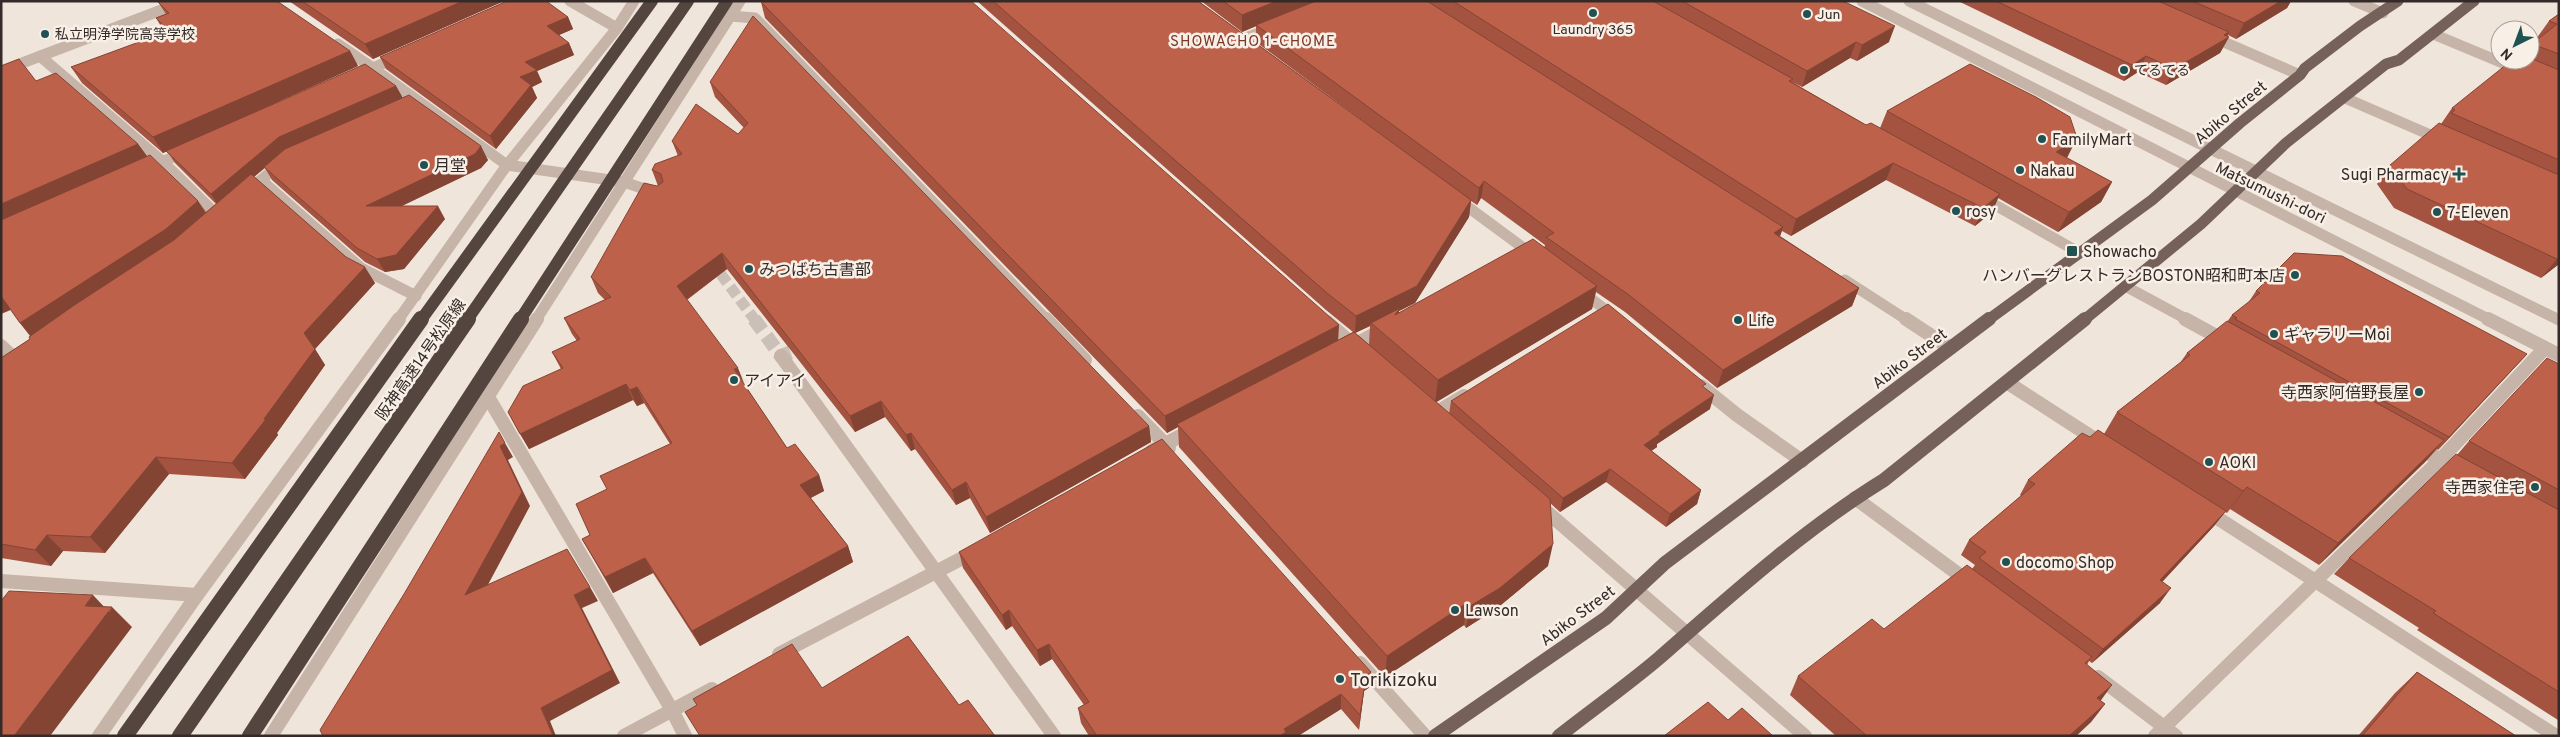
<svg xmlns="http://www.w3.org/2000/svg" width="2560" height="737" viewBox="0 0 2560 737" font-family="Overpass,'Noto Sans JP',sans-serif">
<style>
.lines{fill:none;stroke-linecap:round;stroke-linejoin:round}
.pedestrian-tunnel-far1{stroke:#cac0b7;stroke-width:11;stroke-dasharray:11 5;stroke-linecap:butt}
.pedestrian-tunnel{stroke:#cac0b7;stroke-width:14;stroke-dasharray:14 7;stroke-linecap:butt}
.pedestrian-far1{stroke:#c7b4a8;stroke-width:11}
.pedestrian{stroke:#c7b4a8;stroke-width:14}
.minor-far1{stroke:#c7b4a8;stroke-width:11}
.minor{stroke:#c7b4a8;stroke-width:14}
.tertiary-far1{stroke:#c7b4a8;stroke-width:11}
.tertiary{stroke:#c7b4a8;stroke-width:14}
.primary-far1{stroke:#75615a;stroke-width:11}
.primary{stroke:#75615a;stroke-width:14}
.motorway-bridge-far1{stroke:#54453f;stroke-width:12}
.motorway-bridge{stroke:#54453f;stroke-width:16}
.wall{fill:#a35340;fill-rule:evenodd}
.shaded-wall{fill:#844434}
.building{fill:#bd614b;stroke:#844434}
.poi-dot{fill:#205252;stroke:#f8efe7;stroke-width:2}
.labels{text-anchor:middle;stroke-width:5;stroke-linejoin:round;paint-order:stroke}
.far-poi-label{font-size:14px;fill:#342b28;stroke:#f8efe7;text-anchor:start}
.far-neighbourhood-label{font-size:15px;letter-spacing:1px;fill:#7d3726;stroke:#f8efe7}
.street-label{font-size:16px;fill:#342b28;stroke:#f8efe7}
.poi-label{font-size:16px;fill:#342b28;stroke:#f8efe7;text-anchor:start}
.near-poi-label{font-size:19px;fill:#342b28;stroke:#f8efe7;text-anchor:start}
</style>
<rect width="100%" height="100%" fill="#f0e5db"/>
<g class="lines">
<!-- pedestrian-tunnel-far1 -->
<path class="pedestrian-tunnel-far1" d="M711,261l44,59"/>
<!-- pedestrian-tunnel -->
<path class="pedestrian-tunnel" d="M754,319l27,37 27,-11"/>
<!-- pedestrian-far1 -->
<path class="pedestrian-far1" d="M367,64l140,101"/>
<!-- pedestrian -->
<path class="pedestrian" d="M2155,736l285,-276 105,-112"/>
<!-- minor-far1 -->
<g class="minor-far1">
<path d="M570,1l47,27"/>
<path d="M2354,1l29,12"/>
<path d="M730,16l25,2 292,302"/>
<path d="M2433,34l89,37"/>
<path d="M2210,36l90,39"/>
<path d="M1241,40l31,-12"/>
<path d="M338,44l29,20"/>
<path d="M40,56l123,106 55,54"/>
<path d="M1,71l184,-70"/>
<path d="M358,75l41,-19"/>
<path d="M2345,98l97,42"/>
<path d="M507,165l117,17 32,11"/>
<path d="M145,170l41,-19"/>
<path d="M261,180l100,88 55,28"/>
<path d="M247,192l34,-29"/>
<path d="M1981,197l99,56"/>
<path d="M1457,199l76,56"/>
<path d="M1845,280l62,40"/>
<path d="M2125,286l63,34"/>
<path d="M1581,291l34,26"/>
<path d="M398,320l109,-155 110,-137 17,-27"/>
<path d="M536,320l204,-319"/>
</g>
<!-- minor -->
<g class="minor">
<path d="M1046,319l39,41"/>
<path d="M1906,319l44,29"/>
<path d="M2185,319l42,23"/>
<path d="M1327,322l30,26"/>
<path d="M1,346l16,15"/>
<path d="M1349,348l35,-19"/>
<path d="M781,356l273,380"/>
<path d="M2008,383l96,62"/>
<path d="M1701,386l36,29 65,46"/>
<path d="M488,397l184,313 13,26"/>
<path d="M1434,414l30,-18"/>
<path d="M1138,416l31,32"/>
<path d="M2417,447l44,24"/>
<path d="M1152,451l40,-21"/>
<path d="M1855,498l114,84"/>
<path d="M1539,505l266,231"/>
<path d="M2205,510l351,226"/>
<path d="M1,581l196,14"/>
<path d="M779,654l197,-103"/>
<path d="M1360,663l65,73"/>
<path d="M2098,677l78,59"/>
<path d="M99,736l98,-141 202,-276"/>
<path d="M271,736l266,-417"/>
<path d="M624,736l88,-47"/>
</g>
<!-- tertiary-far1 -->
<g class="tertiary-far1">
<path d="M1862,1l628,319"/>
<path d="M1909,1l650,319"/>
</g>
<!-- tertiary -->
<path class="tertiary" d="M2488,319l71,36"/>
<!-- primary-far1 -->
<g class="primary-far1">
<path d="M1988,320l164,-120 88,-77 60,-48 5,-7 55,-42 38,-25"/>
<path d="M2084,320l117,-96 85,-81 100,-79 13,-4 75,-59"/>
</g>
<!-- primary -->
<g class="primary">
<path d="M1435,736l171,-118 59,-55 324,-244"/>
<path d="M1559,736c33,-26 67,-50 99,-77 72,-63 145,-129 226,-179l201,-161"/>
</g>
<!-- motorway-bridge-far1 -->
<g class="motorway-bridge-far1">
<path d="M421,320l231,-319"/>
<path d="M467,320l221,-319"/>
<path d="M520,320l207,-319"/>
</g>
<!-- motorway-bridge -->
<g class="motorway-bridge">
<path d="M125,736l296,-417"/>
<path d="M180,736l288,-417"/>
<path d="M250,736l271,-417"/>
</g>
</g>
<!-- wall -->
<g class="wall">
<path d="M289,1h215l-131,58z"/>
<path d="M977,1h221l200,146 -142,-105v-16l-14,6 -41,-31h642l46,41 -32,19 -7,-3 -48,29 -10,-5 74,43 14,3 7,-17 180,47 45,24 -11,20 -43,30 -60,-34 -6,14 -17,14 -89,-46 -95,56 -9,-5 -2,5 79,52 -7,18 -135,82 -92,-76 -29,-20 -4,17 -156,93 13,12 2,-13 253,-13 6,21 -53,35v3l-6,4 50,39 -4,14 -31,23 -60,-45 -46,30 -10,-9 -2,63 -52,43 -30,19 -2,-3 -79,52 -206,-230 -1,-20 -11,6 -402,-415 -4,-16 577,338 15,-8 -27,-22zM1481,198l64,47 -1,3 -145,65v-2l16,-8 54,-86 2,-16 6,4zM1370,326l-1,19 -14,-12z"/>
<path d="M1958,1h333l-4,7 -51,31 -8,-4 -1,2h2l-9,16 -54,32 -28,-13 -14,9z"/>
<path d="M158,2l192,49 8,15 -81,36 119,-16 6,12 86,62 -7,8 -79,38 43,13 -41,50 -19,3 -20,-10 -93,-82 -7,-12 -11,9 121,106 -60,66 10,16 -48,68 1,2 -33,44 -76,-5 -64,79 -42,-2 -12,15 -50,-8v-200l29,-19v-3l-10,-13 16,-242 102,63 9,12 51,45 8,11 10,-8 -41,-41 -8,-12 -4,2 -81,-70 -11,-16 94,-34 -9,-15 10,-4z"/>
<path d="M2559,14v250l-18,14 -147,-70 -17,-24 12,-18 52,-42 11,-16 78,-48v-14l7,-7h-1l13,-18z"/>
<path d="M568,17l5,12 -14,6 10,8 5,12 -37,16 5,11 -10,5 5,11 -41,51 -110,-80 -6,-12z"/>
<path d="M710,82l439,344 2,16 -161,91 -20,-35 -14,7 -41,-56 -4,2 -26,-34 -30,15 -128,-163 -40,31 100,148 32,27 5,16 -13,7 37,48 5,16 -153,84 -47,-73 -40,20 -31,-54 8,-4 17,-46 63,-45 -26,-41 -7,3 -4,-6 -104,49 -21,-37 53,-43 -9,-17 25,-11 -5,-7 -8,-16 41,-18 -7,-7 -7,-16 67,-91 -6,-16 26,-14 -6,-15 66,-7 6,-6 -29,-31z"/>
<path d="M2256,291l271,63 -89,96 -1,-1 -12,13 -106,103 -89,-56 -3,4 -2,-1 -11,14 -52,56 -2,21 -68,60 -3,-2 -2,4 13,35 5,4 -14,18 -15,14h-240l-46,-41 8,-19 86,-47 88,-60 3,-4 -14,-10 8,-15 52,-44 -1,-1 8,-15 62,-43 14,-3 13,-22 63,-49 7,-10 40,-31 5,-7 16,-12z"/>
<path d="M2559,364v355l-1,1 -141,-90 2,-2 -85,-54 15,-16 108,-103 12,-14z"/>
<path d="M959,552l412,120 -1,15 -6,4 -5,39 -18,-21 -43,27h-209l-8,-13 -3,-15 6,-3 -32,-46 -12,7 -28,-40 -6,4 -43,-62z"/>
<path d="M2417,672l99,64h-158l37,-43z"/>
</g>
<!-- shaded-wall -->
<g class="shaded-wall">
<path d="M463,1h41l-131,58 -8,-15z"/>
<path d="M1277,1h40l-75,31v-17z"/>
<path d="M2281,1h10l-4,7 -51,31 8,-16z"/>
<path d="M568,17l5,12 -21,9 -5,-12z"/>
<path d="M1895,26l-6,16 -32,19 5,-16z"/>
<path d="M2229,32l-3,7 3,-2 -9,16 -54,32 8,-16z"/>
<path d="M1856,42l-6,16 -48,29 5,-16z"/>
<path d="M569,43l5,12 -37,16 5,11 -10,5 5,11 -41,51 -6,-13 30,-59 5,-15z"/>
<path d="M350,51l8,15 -195,87 -10,-16z"/>
<path d="M2146,56l-8,16 -14,9 8,-16z"/>
<path d="M396,86l7,12 -117,51 -67,58 -8,-13 68,-57z"/>
<path d="M2077,138l-10,20 -11,-6z"/>
<path d="M138,144l11,15 -148,66v-21z"/>
<path d="M481,146l7,14 -7,8 -107,51 -8,-13z"/>
<path d="M1893,163l-7,17 -95,56 5,-17z"/>
<path d="M1484,181l-3,17 -4,7 2,-17z"/>
<path d="M2112,182l-11,20 -43,30 11,-20z"/>
<path d="M2000,194l-8,18 -17,14 8,-18z"/>
<path d="M1471,200l-2,17 -54,86 -16,8 -1,20 -3,-16 -24,8 -1,3 -15,7 1,-17z"/>
<path d="M198,201l10,16 -175,122 -13,-16z"/>
<path d="M438,206l7,13 -41,50 -19,3 -8,-13z"/>
<path d="M1783,227l-6,18 -3,-12z"/>
<path d="M722,253l5,16 -44,33 -6,-16z"/>
<path d="M2559,258v6l-18,14 16,-19z"/>
<path d="M365,267l10,16 -60,66 10,16 -48,68 1,2 -33,44 -13,-16 32,-44 40,-86z"/>
<path d="M1597,286l-5,23 -157,94 3,-23z"/>
<path d="M1859,288l-7,18 -135,82 6,-18z"/>
<path d="M1,295l12,14 -12,5z"/>
<path d="M1339,325l-1,17 -161,82 1,3 -11,6 -2,-17z"/>
<path d="M2527,354l-12,13 -77,83 11,-13z"/>
<path d="M738,368l6,15 -10,-14z"/>
<path d="M626,384l7,16 -104,49 -9,-15z"/>
<path d="M637,387l7,16 -7,3 -7,-16z"/>
<path d="M1714,395l-4,14 -53,35v3l-17,12 4,-14 15,-13z"/>
<path d="M881,401l4,16 -30,15 -5,-16z"/>
<path d="M1149,426l2,16 -161,91 -4,-16z"/>
<path d="M911,433l4,16 -4,2 -5,-16z"/>
<path d="M2444,440l-19,22 -106,103 19,-22z"/>
<path d="M505,443l8,14 -5,3 22,46 -55,103 -10,-14 35,-149z"/>
<path d="M156,457l13,17 -64,79 -15,-16z"/>
<path d="M1610,469l-4,13 -46,30 3,-14z"/>
<path d="M819,475l5,16 -18,9 -6,-15z"/>
<path d="M966,482l4,16 -14,7 -4,-15z"/>
<path d="M2247,487l-17,22 -3,4 16,-22z"/>
<path d="M1701,490l-4,14 -31,23 4,-13z"/>
<path d="M2226,511l-12,15 -64,69 10,-15z"/>
<path d="M47,535l16,16 -12,15 -16,-16z"/>
<path d="M1553,544l-5,22 -52,43 -30,19 4,-22z"/>
<path d="M848,546l5,16 -153,84 -8,-15z"/>
<path d="M645,558l8,15 -40,20 -8,-16z"/>
<path d="M590,587l8,14 -16,7 38,75 -70,38 6,15h-3l-12,-28 33,-113z"/>
<path d="M2171,588l-11,15 -68,60 11,-14z"/>
<path d="M93,595l16,17 3,-5 20,20 -82,109h-36l71,-130z"/>
<path d="M1467,603l-3,22 -79,52 2,-21z"/>
<path d="M1009,610l3,16 -6,4 -4,-15z"/>
<path d="M1049,644l3,15 -12,7 -3,-16z"/>
<path d="M1371,672l-1,15 -6,4 -5,39 1,-15 6,-39z"/>
<path d="M2112,685l-13,18 -2,-5z"/>
<path d="M1341,694v15l-43,27h-18l4,-7z"/>
<path d="M2105,704l-14,18 -15,14h-7z"/>
</g>
<!-- building -->
<g class="building">
<path d="M160,1h117l73,50 -197,86 -82,-70 98,-36 -13,-13 13,-5 -11,-11z"/>
<path d="M302,1h161l-98,43z"/>
<path d="M507,1h39l22,16 -21,9 22,17 -44,19 12,8 -17,7 11,8 -41,51 -110,-79z"/>
<path d="M761,1h210l368,324 -174,91 -404,-414z"/>
<path d="M993,1h205l273,199 -54,86 -61,30 -29,-23z"/>
<path d="M1223,1h54l-35,14z"/>
<path d="M1316,1h111l356,226 -9,6 85,55 -136,82 -94,-75 -83,-58 8,-4 -70,-52 -5,7 -223,-163z"/>
<path d="M1453,1h200l140,78 -4,2 77,44 5,-2 129,71 -17,14 -90,-45 -97,56z"/>
<path d="M1682,1h161l52,25 -33,19 -6,-3 -49,29z"/>
<path d="M1996,1h162l71,31 -5,3 5,2 -55,32 -28,-13 -14,9z"/>
<path d="M2192,1h89l-37,22z"/>
<path d="M2559,14v40l-27,-10 25,-20 -8,-3z"/>
<path d="M753,16l396,410 -163,91 -20,-35 -14,8 -41,-57 -5,2 -25,-34 -31,15 -128,-163 -45,33 61,82 -4,1 53,79 8,-4 24,31 -19,10 48,61 -156,85 -47,-73 -40,19 -23,-38 8,-4 -14,-31 31,-15 -7,-13 72,-33 -35,-56 -7,3 -4,-6 -106,50 -12,-22 15,-26 40,-18 -11,-16 28,-13 -16,-21 47,-21 -20,-20 53,-94 13,3 6,-4 -2,-8 -9,-4 3,-6 27,-10 -10,-13 24,-37 42,30 10,-11 -38,-41z"/>
<path d="M2530,58l29,12v90l-108,-47 4,-3 -3,-2 60,-48h18z"/>
<path d="M19,59l17,22 20,-8 82,71 -137,60v-138z"/>
<path d="M365,64l31,22 -117,51 -68,57 -45,-43z"/>
<path d="M1970,64l66,33 34,20 7,21 -21,14 56,30 -43,30 -182,-101z"/>
<path d="M409,95l72,51 -6,8 -109,52h72l-42,49 -19,4 -20,-11 -93,-81 21,-18z"/>
<path d="M2439,123l120,52v83l-2,1 -150,-70 -18,-23z"/>
<path d="M150,155l48,46 -32,28 -146,94 -19,-27v-76z"/>
<path d="M251,174l95,83 19,10 -61,66 11,16 -51,70h2l-34,44 -76,-6 -66,80 -43,-2 -12,15 -34,-6v-186l29,-19 -1,-2 44,-31 101,-66z"/>
<path d="M1533,239l64,47 -159,94 -67,-57 29,-15 -5,7z"/>
<path d="M2294,253l48,3 185,98 -78,83 -214,-118 2,-1 -5,-3 28,-22 -4,-2z"/>
<path d="M1608,304l98,80 -4,2 12,9 -55,37 1,2 -16,11 57,45 -31,24 -60,-45 -47,29 -112,-97z"/>
<path d="M2227,321l217,119 -106,103 -91,-56 -4,4 -126,-79 73,-57 -3,-2z"/>
<path d="M1354,332l196,167 3,45 -53,44 -30,18 -3,-3 -80,53 -210,-232z"/>
<path d="M2547,358l12,6v126l-90,-49z"/>
<path d="M2098,430l128,81 -66,69 11,8 -68,61 -124,-91 7,-6 -17,-12 66,-56 -7,-4 54,-47 8,4z"/>
<path d="M499,432l6,11 -5,3 22,46 -57,103 102,-46 23,38 -16,8 38,75 -71,38 12,28h-230l-3,-6 84,-136z"/>
<path d="M1162,439l209,233 -5,4 -6,39 -19,-21 -57,35 2,3 -6,4h-183l-19,-28 11,-6 -40,-58 -12,6 -28,-40 -7,5 -43,-63z"/>
<path d="M2456,454l103,56v182l-126,-79 3,-2 -87,-53z"/>
<path d="M1967,565l125,92 -7,6 27,22 -15,13 8,6 -36,32h-202l-69,-60 74,-57 12,10z"/>
<path d="M9,591l84,4 -8,11 27,1 -98,129h-13v-135z"/>
<path d="M908,636l51,69 9,-5 27,36h-295l-15,-24 12,-7 -4,-6 99,-55 30,44z"/>
<path d="M2417,672l99,64h-154z"/>
<path d="M1708,702l20,18 14,-12 31,28h-109z"/>
</g>
<!-- markers -->
<g class="poi-dot">
<circle cx="1593" cy="13" r="5"/>
<circle cx="1807" cy="14" r="5"/>
<circle cx="45" cy="34" r="5"/>
<circle cx="2124" cy="70" r="5"/>
<circle cx="2042" cy="139" r="5"/>
<circle cx="424" cy="165" r="5"/>
<circle cx="2020" cy="170" r="5"/>
<path d="M2456.5 166.5h5v5h5v5h-5v5h-5v-5h-5v-5h5z"/>
<circle cx="1956" cy="211" r="5"/>
<circle cx="2437" cy="212" r="5"/>
<rect x="2066" y="245" width="12" height="12" rx="2.5"/>
<circle cx="749" cy="269" r="5"/>
<circle cx="2295" cy="275" r="5"/>
<circle cx="1738" cy="320" r="5"/>
<circle cx="2274" cy="334" r="5"/>
<circle cx="734" cy="380" r="5"/>
<circle cx="2419" cy="392" r="5"/>
<circle cx="2209" cy="462" r="5"/>
<circle cx="2535" cy="487" r="5"/>
<circle cx="2006" cy="562" r="5"/>
<circle cx="1455" cy="610" r="5"/>
<circle cx="1340" cy="679" r="5"/>
</g>
<g class="labels">
<!-- far-poi labels -->
<g class="far-poi-label">
<text x="1817" y="19">Jun</text>
<text x="1593" y="34" text-anchor="middle">Laundry 365</text>
<text x="55" y="39">私立明浄学院高等学校</text>
<text x="2134" y="75">てるてる</text>
</g>
<!-- far-neighbourhood labels -->
<g class="far-neighbourhood-label">
<text x="1253" y="46">SHOWACHO 1-CHOME</text>
</g>
<!-- street labels -->
<g class="street-label">
<text transform="translate(2230 112) rotate(-40)" y="6">Abiko Street</text>
<text transform="translate(2271 192) rotate(26)" y="6">Matsumushi-dori</text>
<text transform="translate(1909 358) rotate(-37)" y="6">Abiko Street</text>
<text transform="translate(420 359) rotate(-55)" y="6">阪神高速14号松原線</text>
<text transform="translate(1577 615) rotate(-37)" y="6">Abiko Street</text>
</g>
<!-- poi labels -->
<g class="poi-label">
<text x="2052" y="145">FamilyMart</text>
<text x="434" y="171">月堂</text>
<text x="2030" y="176">Nakau</text>
<text x="2449" y="180" text-anchor="end">Sugi Pharmacy</text>
<text x="1966" y="217">rosy</text>
<text x="2447" y="218">7-Eleven</text>
<text x="2083" y="257">Showacho</text>
<text x="759" y="275">みつばち古書部</text>
<text x="2285" y="281" text-anchor="end">ハンバーグレストランBOSTON昭和町本店</text>
<text x="1748" y="326">Life</text>
<text x="2284" y="340">ギャラリーMoi</text>
<text x="744" y="386">アイアイ</text>
<text x="2409" y="398" text-anchor="end">寺西家阿倍野長屋</text>
<text x="2219" y="468">AOKI</text>
<text x="2525" y="493" text-anchor="end">寺西家住宅</text>
<text x="2016" y="568">docomo Shop</text>
<text x="1465" y="616">Lawson</text>
</g>
<!-- near-poi labels -->
<g class="near-poi-label">
<text x="1350" y="686">Torikizoku</text>
</g>
</g>
<!-- border -->
<rect width="2560" height="737" fill="none" stroke="#342b28" stroke-width="5"/>
<!-- north arrow -->
<g transform="translate(2515 45) rotate(222)"><circle r="24" fill="#f8efe7" stroke="#aaa19b"/>
<path d="M0-4L9 19L0 12L-9 19Z" fill="#205252"/>
<text y="-8" font-size="14" font-weight="bold" text-anchor="middle" fill="#342b28">N</text>
</g>
</svg>
